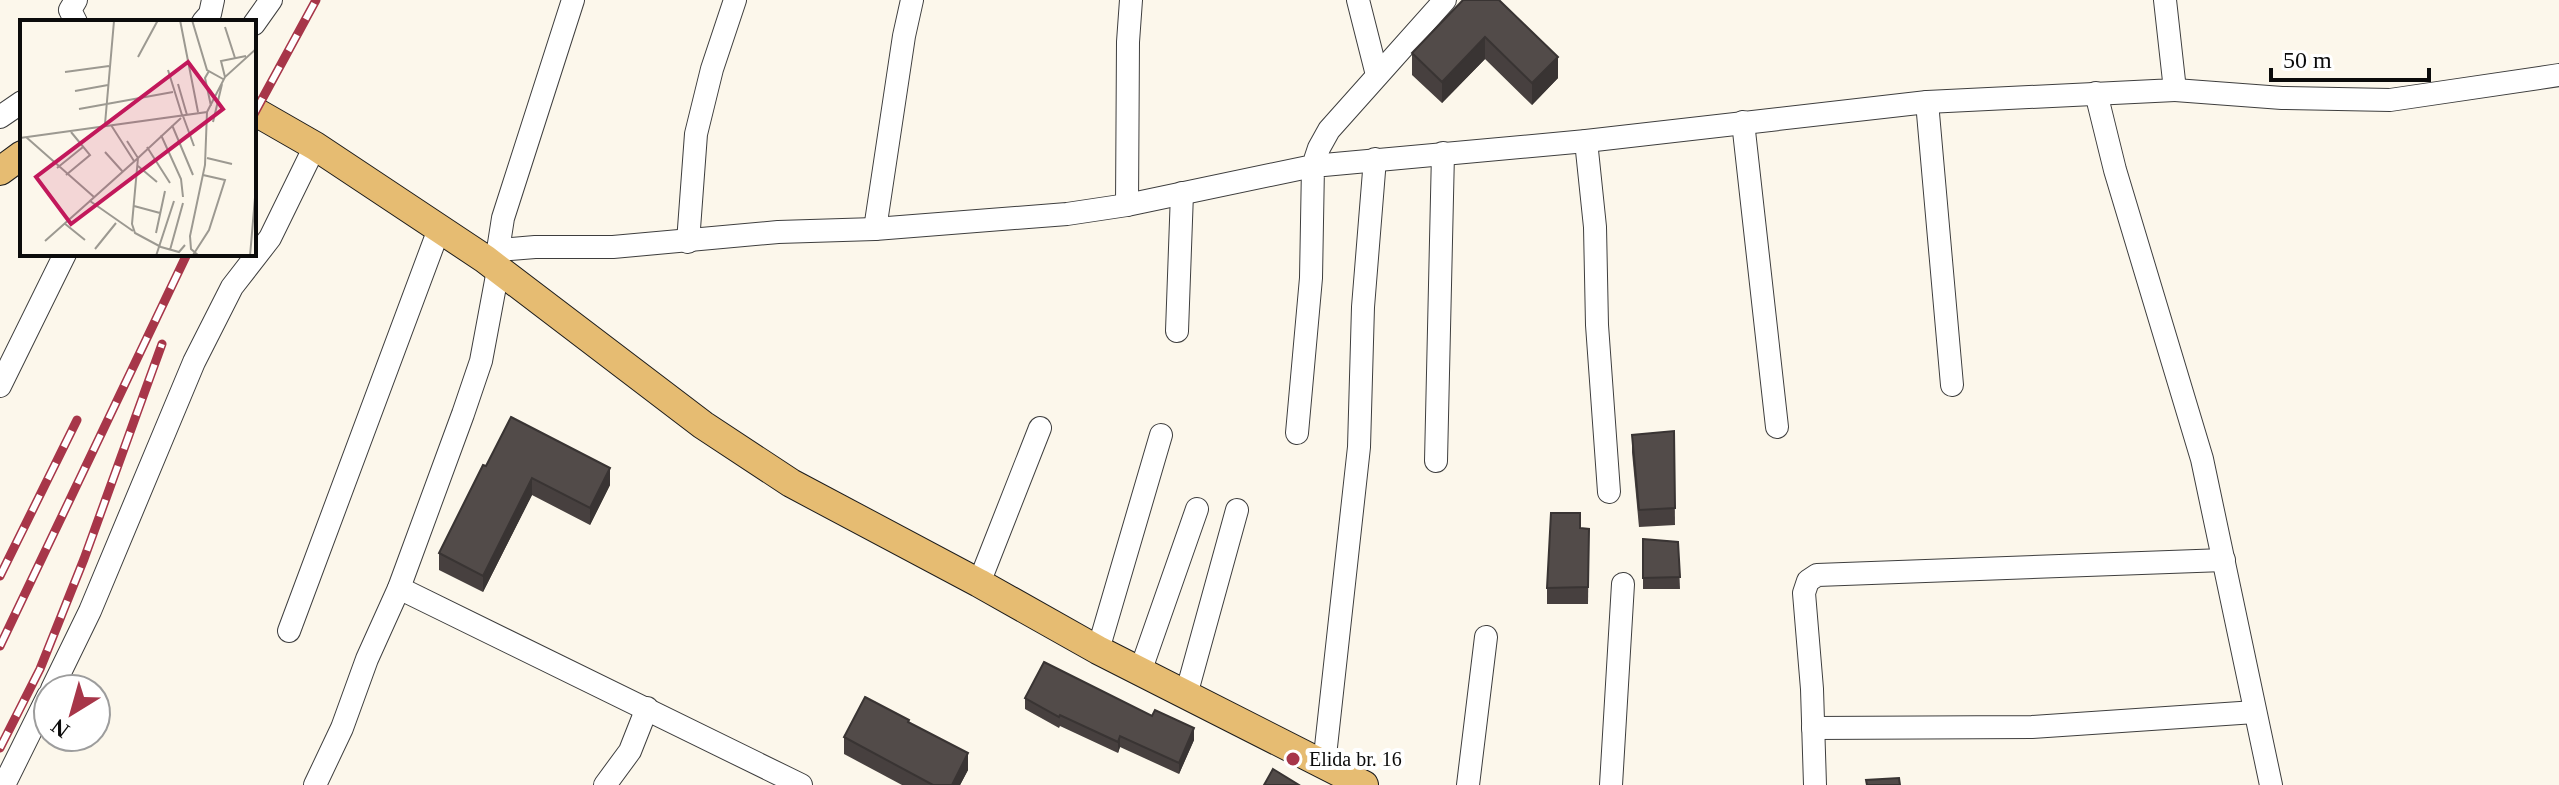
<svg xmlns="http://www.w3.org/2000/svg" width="2559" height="785" viewBox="0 0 2559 785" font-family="'Times New Roman',serif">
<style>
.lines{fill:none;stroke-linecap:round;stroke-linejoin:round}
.minor-casing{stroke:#3e3e3e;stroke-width:24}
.major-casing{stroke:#1c1c1c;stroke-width:30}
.minor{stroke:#fff;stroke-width:22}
.major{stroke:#e6bc72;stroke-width:28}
.rail-casing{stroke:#a73649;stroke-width:9}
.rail{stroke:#fff;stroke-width:6;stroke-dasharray:18;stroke-linecap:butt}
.wall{fill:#47403f}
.shaded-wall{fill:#393433}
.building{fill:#524b49;stroke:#393433;stroke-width:2}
.poi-dot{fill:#a73649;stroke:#fff;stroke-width:3}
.labels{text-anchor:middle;stroke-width:8;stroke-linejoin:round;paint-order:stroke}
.poi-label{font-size:20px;fill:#0b0b0b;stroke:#fff;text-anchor:start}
.inset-road{fill:none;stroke:#9c9991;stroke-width:2}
.view{fill:#c2185b;fill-opacity:0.15;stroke:#c2185b;stroke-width:4}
.inset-edge{fill:none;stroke:#0b0b0b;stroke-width:4}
</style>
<rect width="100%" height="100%" fill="#fcf7eb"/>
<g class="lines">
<!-- minor casing -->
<g class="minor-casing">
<g id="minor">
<path d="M1358,0l19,75"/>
<path d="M76,22l-6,-12 6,-10"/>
<path d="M203,22l7,-8 3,-14"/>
<path d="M254,24l17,-24"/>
<path d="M2175,90l107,8 108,2 169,-25"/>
<path d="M2096,93l19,77 87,289 69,326"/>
<path d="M1927,102l25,283"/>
<path d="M0,117l22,-15"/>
<path d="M1743,122l34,305"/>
<path d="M1586,141l9,86 2,98 12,167"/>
<path d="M1127,205l1,-163 3,-42"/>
<path d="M875,229l29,-193 8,-36"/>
<path d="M688,242l8,-108 16,-65 23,-69"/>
<path d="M498,250l5,-32 70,-218"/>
<path d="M485,259l13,-9 37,-3h78l165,-15 97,-3 192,-15 60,-9 186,-39 6,-18 10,-18 116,-130"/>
<path d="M1177,331l5,-138"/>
<path d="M0,386l65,-132"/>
<path d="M1297,433l14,-155 2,-112 273,-25 341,-39 248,-12 -10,-90"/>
<path d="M1436,461l7,-308"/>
<path d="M979,583l61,-155"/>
<path d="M399,588l402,197"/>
<path d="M289,631l150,-402"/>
<path d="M1098,650l63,-215"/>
<path d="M1140,672l57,-163"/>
<path d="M52,689l38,-78 104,-249 38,-75 38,-49 45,-92"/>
<path d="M1186,695l51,-185"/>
<path d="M1813,728l219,-1 223,-15"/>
<path d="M1324,765l35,-318 4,-140 12,-148"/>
<path d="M4,785l44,-89"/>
<path d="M315,785l27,-57 25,-69 32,-71 64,-174 18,-53 17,-91"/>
<path d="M605,785l25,-34 17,-43"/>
<path d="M1468,785l18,-148"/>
<path d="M1611,785l12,-201"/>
<path d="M1815,785l-3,-96 -8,-96 4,-12 9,-6 407,-15"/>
</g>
</g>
<!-- major casing -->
<g class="major-casing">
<g id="major">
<path d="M254,111l61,35 170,113 218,166 88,58 188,100 119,67 266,135"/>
<path d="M0,171l22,-16"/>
</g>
</g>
<!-- minor -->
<use href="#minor" class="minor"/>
<!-- major -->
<use href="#major" class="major"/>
<!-- rail casing -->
<g class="rail-casing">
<g id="rail">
<path d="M254,114l62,-114"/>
<path d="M0,576l77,-156"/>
<path d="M0,646l187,-392"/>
<path d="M0,748l40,-79 44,-110 78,-215"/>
</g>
</g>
<!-- rail -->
<use href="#rail" class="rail"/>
</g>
<!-- wall -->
<g class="wall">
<path d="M1463,0l95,78 -26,27 -47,-46 -43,44 -30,-28v-22z"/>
<path d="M1674,431l1,94 -36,2 -7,-75v-17z"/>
<path d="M486,466l124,19 -20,40 -58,-30 -49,97 -44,-22v-17z"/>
<path d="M1580,528l9,1 -1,75h-41v-16z"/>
<path d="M1643,539l35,3 2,47h-37z"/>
<path d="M1025,698l169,42 -15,34 -59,-27 -2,6 -58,-27 -1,2 -34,-19z"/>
<path d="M909,722l59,48 -8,15h-58l-58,-31v-17z"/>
</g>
<!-- shaded-wall -->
<g class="shaded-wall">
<path d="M1485,37v22l-43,44v-21z"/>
<path d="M1558,57v21l-26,27v-22z"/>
<path d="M610,468v17l-20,40v-17z"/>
<path d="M532,478v17l-49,97v-16z"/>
<path d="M1194,728v12l-15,34v-11z"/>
<path d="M1120,736v11l-2,6v-11z"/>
<path d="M968,753v17l-8,15h-8z"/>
</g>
<!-- building -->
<g class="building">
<path d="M1463,0h36l59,57 -26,26 -47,-46 -43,45 -30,-29z"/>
<path d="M511,417l99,51 -20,40 -58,-30 -49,98 -44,-23 44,-88 3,1z"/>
<path d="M1674,431l1,77 -36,2 -7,-75z"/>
<path d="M1551,513h29v15l9,1 -1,58 -41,1z"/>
<path d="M1643,539l35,3 2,35 -37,1z"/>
<path d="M1044,662l108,54 3,-6 39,18 -15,35 -59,-27 -2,6 -58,-27 -1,2 -34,-19z"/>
<path d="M865,697l44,23 -1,2 60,31 -16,32h-19l-89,-48z"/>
<path d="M1273,769l26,16h-35z"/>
<path d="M1899,778l1,7h-33l-1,-5z"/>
</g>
<!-- markers -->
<circle class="poi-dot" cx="1293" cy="759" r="8"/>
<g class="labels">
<!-- poi labels -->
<g class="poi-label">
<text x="1309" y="766">Elida br. 16</text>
</g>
</g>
<!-- overview -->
<g transform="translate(20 20)">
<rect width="236" height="236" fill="#fcf7eb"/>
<path class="inset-road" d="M160,0l18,92M172,0l15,50 16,9M205,7l10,31M118,37l20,-37M148,50l14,45M189,51l-4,7 6,28M45,52l44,-6M205,57l-4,-16 25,-5M158,64l9,31M55,71l33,-6M59,89l94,-17M163,96l11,30M161,98l-43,40 -6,66 3,9 26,14 18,5 6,-7M193,102l9,-38M85,104l9,-103M91,105l23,36M152,105l21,50M141,115l20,44 2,18M6,117l68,60M0,118l187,-26 18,-35 31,-28M107,121l11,17 -48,43 43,30M127,127l23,36M85,132l18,20M187,138l25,6M118,146l19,16M37,148l26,-21M46,155l24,-20 -19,-23M114,186l26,7M44,203l21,17M136,213l9,-42M25,221l45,-40M75,229l21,-26M150,230l13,-47M173,235l16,-25 16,-50 -22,-5M136,236l18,-55M179,236l-8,-7 -1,-13 15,-71 2,-53M230,236l6,-70"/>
<path class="view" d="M168,42l35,47 -152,115 -35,-47z"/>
<rect width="236" height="236" class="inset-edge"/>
</g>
<!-- north arrow -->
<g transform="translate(72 713) rotate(217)"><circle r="38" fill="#ffffff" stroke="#9d9d9d" stroke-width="2"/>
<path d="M0-6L14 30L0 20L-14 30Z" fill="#a73649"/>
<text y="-12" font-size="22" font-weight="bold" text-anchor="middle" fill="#0b0b0b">N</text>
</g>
<!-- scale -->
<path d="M2271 68v12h158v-12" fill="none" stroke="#0b0b0b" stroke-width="4"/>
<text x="2283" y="68" font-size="24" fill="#0b0b0b" stroke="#ffffff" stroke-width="6" paint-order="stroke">50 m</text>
</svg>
